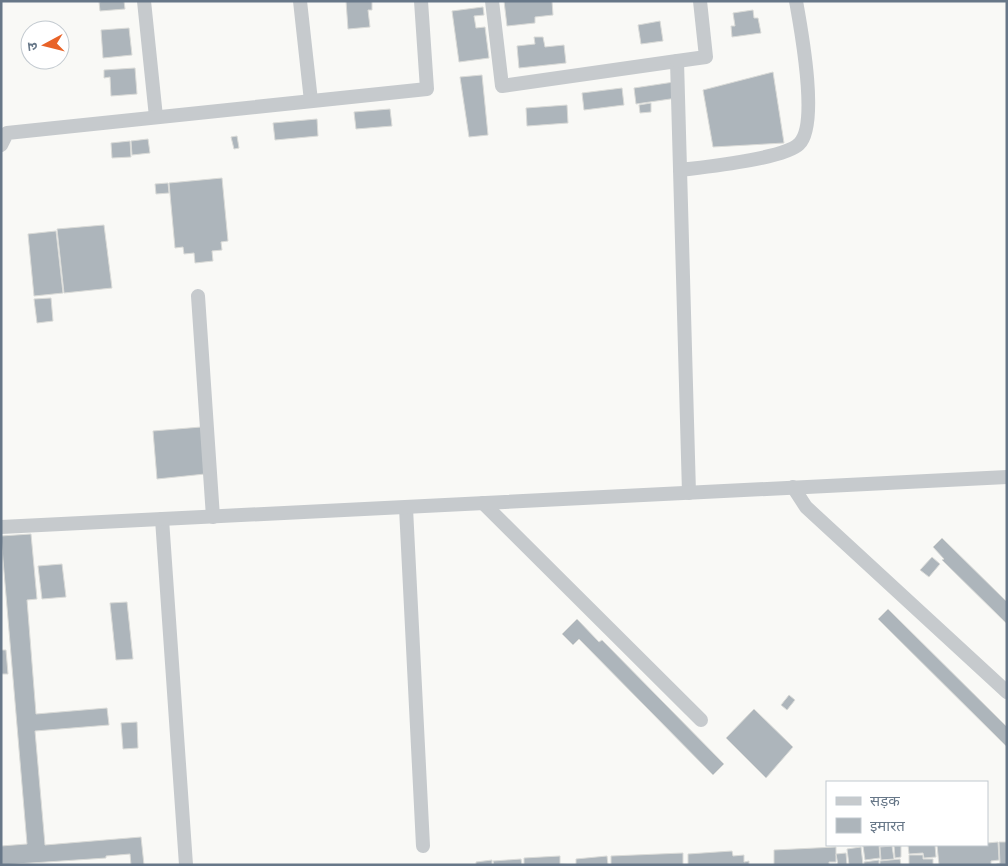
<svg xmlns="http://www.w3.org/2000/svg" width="1008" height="866" viewBox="0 0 1008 866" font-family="Inter,'Noto Sans Devanagari',sans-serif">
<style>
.building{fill:#adb5bb;stroke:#dadbd8}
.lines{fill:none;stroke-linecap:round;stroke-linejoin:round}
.street{stroke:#c6cacd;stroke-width:14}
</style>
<rect width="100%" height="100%" fill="#f9f9f6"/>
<!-- building -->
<g class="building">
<path d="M104,1h20l1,8 -25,2 -1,-9z"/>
<path d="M346,1h26v9h-4l2,17 -22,2z"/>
<path d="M504,1h48l1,14 -18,2v6l-28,3z"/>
<path d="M483,7l1,8 -10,1 2,12 9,-1 4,31 -30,4 -7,-51z"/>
<path d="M753,10l1,8h4l3,15 -29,4 -1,-11h4l-2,-13z"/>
<path d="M660,21l3,20 -22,3 -3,-19z"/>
<path d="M129,28l3,27 -29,3 -2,-28z"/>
<path d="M534,37h9l2,10 19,-2 2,18 -47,5 -2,-22 18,-2z"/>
<path d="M135,68l2,26 -26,2 -1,-19 -6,1v-8z"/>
<path d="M773,72l11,71 -71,4 -10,-57z"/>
<path d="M482,75l6,60 -19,2 -9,-60z"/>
<path d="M674,82l3,16 -41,6 -2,-16z"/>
<path d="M622,88l2,17 -40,5 -2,-17z"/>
<path d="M651,103v9l-11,1 -1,-8z"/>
<path d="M567,105l1,18 -41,3 -1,-18z"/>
<path d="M390,109l2,17 -36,3 -2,-17z"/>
<path d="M317,119l1,17 -43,4 -2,-17z"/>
<path d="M237,136l2,12 -5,1 -3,-12z"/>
<path d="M148,139l2,14 -18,2 -1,-14z"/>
<path d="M130,141l1,16 -19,1 -1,-15z"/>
<path d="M222,178l6,63 -7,1 1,8 -10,1 1,10 -18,2 -1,-10 -10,1 -1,-7 -8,1 -6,-65z"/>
<path d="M168,183l1,10 -13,1 -1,-10z"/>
<path d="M104,225l8,63 -48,5 -7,-64z"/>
<path d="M56,231l7,62 -29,3 -6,-62z"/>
<path d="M51,298l2,23 -16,2 -3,-24z"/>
<path d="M201,427l4,47 -48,5 -4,-48z"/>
<path d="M31,534l6,65 -10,1 9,114 71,-6 2,17 -74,6 10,114 96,-8 3,28h-13l-1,-11 -24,2v2l-105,7v-19l26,-2 -26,-308z"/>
<path d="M942,538l65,64v22l-65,-64 2,-1 -11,-12z"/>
<path d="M932,557l8,7 -11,13 -9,-7z"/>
<path d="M62,564l4,33 -24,2 -4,-33z"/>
<path d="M127,602l6,57 -17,1 -6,-57z"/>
<path d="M888,609l119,118v20l-129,-128z"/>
<path d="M577,619l22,23 3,-2 122,124 -11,11 -134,-136 -6,6 -11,-11z"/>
<path d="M1,650h5l2,24h-7z"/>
<path d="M789,695l6,5 -8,10 -6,-5z"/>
<path d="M754,709l39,38 -27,31 -40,-40z"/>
<path d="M137,722l1,26 -15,1 -2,-26z"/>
<path d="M998,842l1,18 -8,1v4h-52l-2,-20h50v-2z"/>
<path d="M999,842h8v23h-13l6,-2z"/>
<path d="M879,845l1,13 -15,2 -2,-14z"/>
<path d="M908,845h27l1,12 -12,1 -1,-5 -14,1z"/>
<path d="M892,846l2,13 -13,1 -1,-13z"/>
<path d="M894,846h7v11l-6,1z"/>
<path d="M836,847v15h-7v3h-55v-15z"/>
<path d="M861,847l2,18h-14l-2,-16z"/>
<path d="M732,851l1,5 11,-1v7l5,-1v4h-61v-11z"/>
<path d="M683,853v12h-72v-9z"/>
<path d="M846,853l1,12h-9l-2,-11z"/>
<path d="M909,855h14v4h10v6h-24z"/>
<path d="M560,856v8l15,1h-51v-7z"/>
<path d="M607,856l1,9h-32v-6z"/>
<path d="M521,859l1,6h-28l-1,-4z"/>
<path d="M900,859l1,6h-21v-4z"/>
<path d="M492,860v5h-16v-3z"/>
<path d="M879,860v5h-15v-3z"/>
</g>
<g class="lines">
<!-- street -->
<g class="street">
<path d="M144,1l12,116"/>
<path d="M300,1l11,100"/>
<path d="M492,1l10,85 175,-25 12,432"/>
<path d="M677,61l29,-4 -6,-56"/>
<path d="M1,145l6,-12 420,-44 -6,-88"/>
<path d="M680,170c24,-3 104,-11 119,-26 20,-19 2,-115 -3,-143"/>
<path d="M198,296l15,221"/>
<path d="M793,487l13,20 201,185"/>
<path d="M483,503l218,217"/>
<path d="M406,508l17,338"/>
<path d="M162,519l24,346"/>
<path d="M1,527l1006,-50"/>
</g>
</g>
<!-- border -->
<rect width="1008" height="866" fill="none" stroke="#677788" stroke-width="5"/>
<!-- legend -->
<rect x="826" y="781" width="162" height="65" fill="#ffffff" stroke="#c2c9cf"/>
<rect x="836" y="797" width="25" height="8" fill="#c6cacd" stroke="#c2c9cf"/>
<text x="870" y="806" font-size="15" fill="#677788">सड़क</text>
<rect x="836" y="818" width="25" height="15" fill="#adb5bb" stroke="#c2c9cf"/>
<text x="870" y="831" font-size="15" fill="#677788">इमारत</text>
<!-- north arrow -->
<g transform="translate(45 45) rotate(263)"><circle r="24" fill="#ffffff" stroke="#c2c9cf"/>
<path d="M0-4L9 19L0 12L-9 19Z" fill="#e86227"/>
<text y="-8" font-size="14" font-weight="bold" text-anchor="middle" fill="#677788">उ</text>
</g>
</svg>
